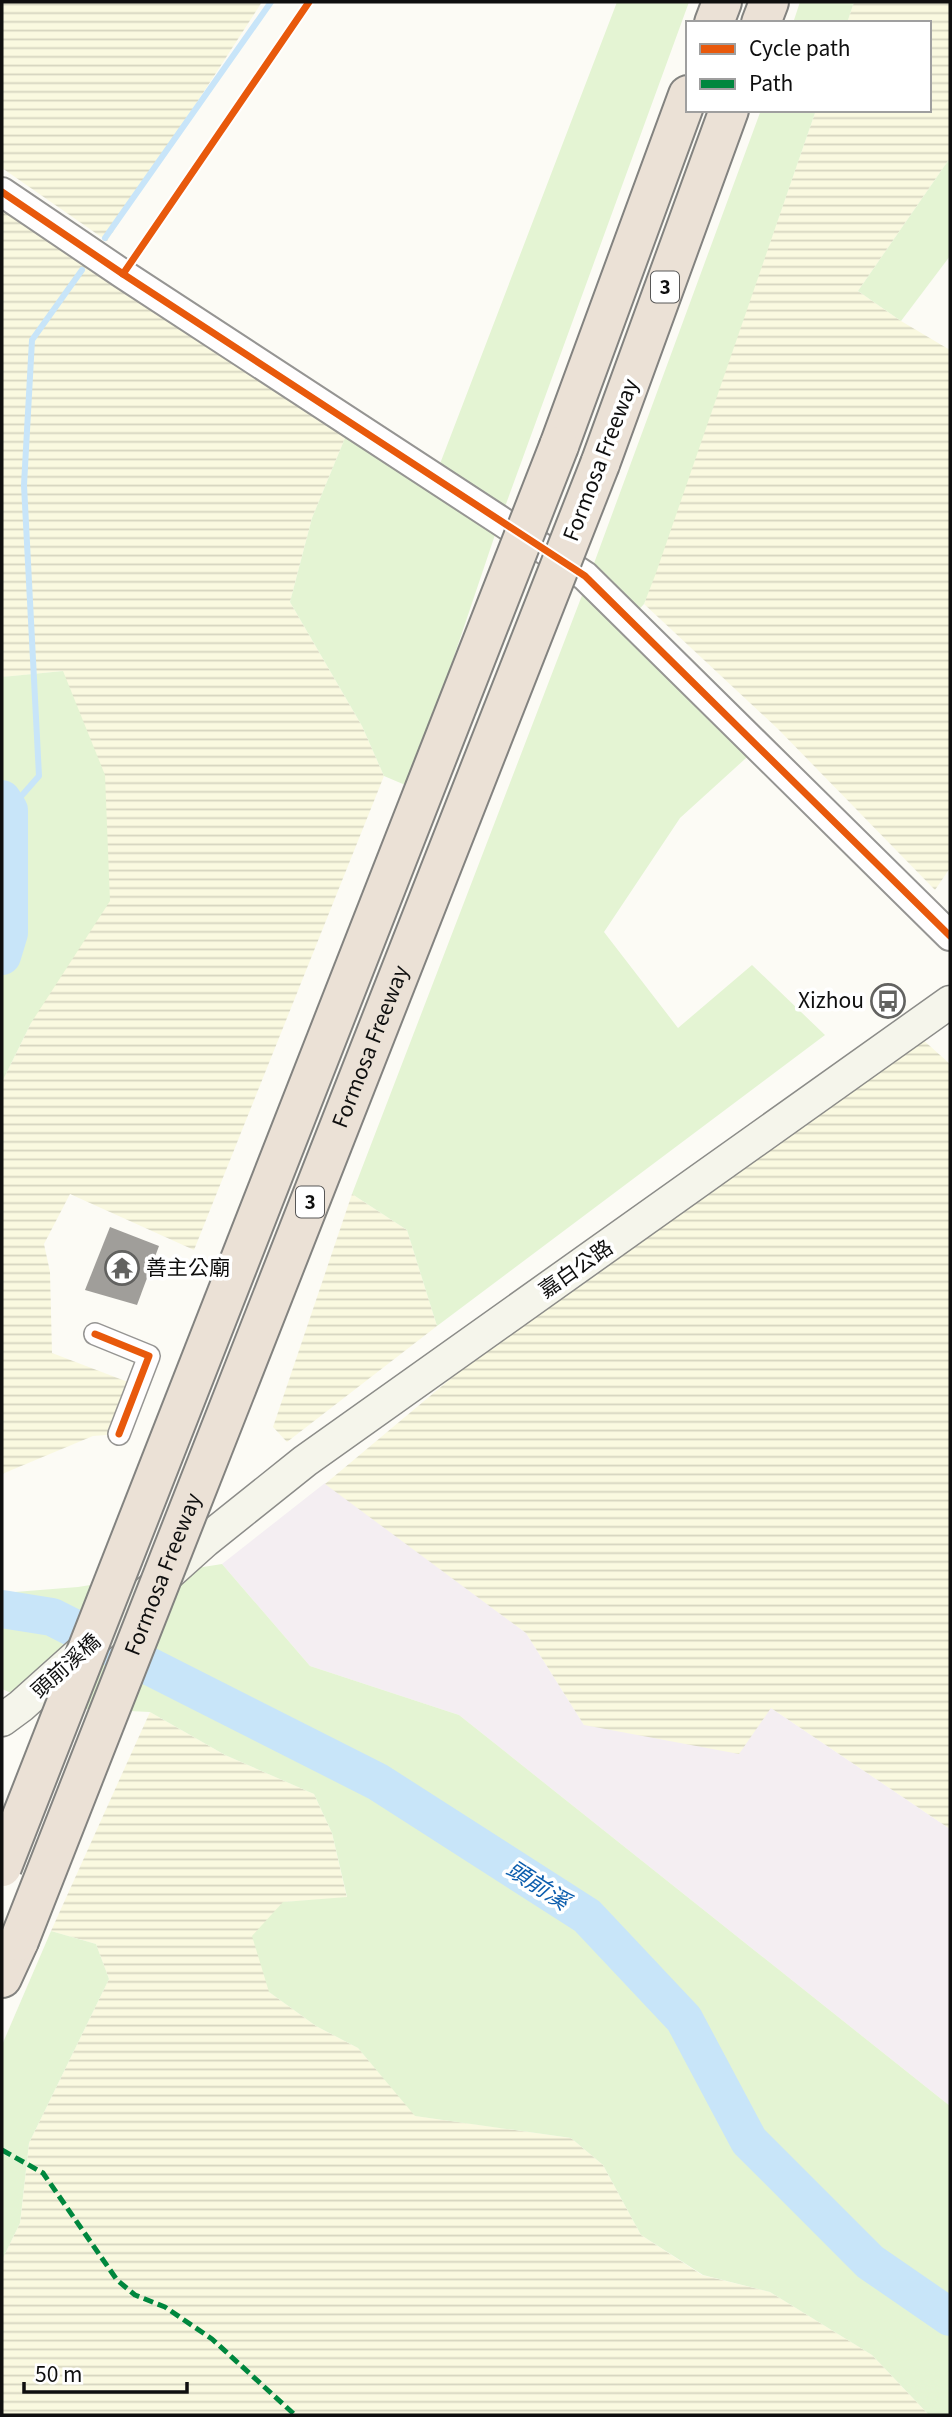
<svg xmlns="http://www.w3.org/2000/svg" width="952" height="2417" viewBox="0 0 952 2417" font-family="Georgia,'Noto Sans TC',serif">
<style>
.industrial{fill:#f4eef2}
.farmland{fill:url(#farmland-rules)}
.grass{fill:#e4f4d3}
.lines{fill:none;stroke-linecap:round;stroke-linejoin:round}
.stream{stroke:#c8e5f9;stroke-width:6}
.river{stroke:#c8e5f9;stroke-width:38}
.building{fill:#a09e9a}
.minor-casing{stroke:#969593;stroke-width:24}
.tertiary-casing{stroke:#969593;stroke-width:32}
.secondary-casing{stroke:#8c8c89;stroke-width:35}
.motorway-casing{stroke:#838380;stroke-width:42}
.minor{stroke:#fffefe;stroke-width:21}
.tertiary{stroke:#fffefe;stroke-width:28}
.secondary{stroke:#f5f5eb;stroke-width:32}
.motorway{stroke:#ebe1d6;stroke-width:38}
.motorway-bridge-casing{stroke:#838380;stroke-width:42;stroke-linecap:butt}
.motorway-bridge{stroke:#ebe1d6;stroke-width:38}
.quiet{stroke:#00873e;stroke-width:5;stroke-dasharray:10 5;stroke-linecap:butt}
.cycleway-casing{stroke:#fff;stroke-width:11}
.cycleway{stroke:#e8590c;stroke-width:7}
.labels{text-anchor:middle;stroke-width:7;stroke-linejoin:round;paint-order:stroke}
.shield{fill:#fff;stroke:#575757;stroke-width:2}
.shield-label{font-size:19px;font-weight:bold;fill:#0f0f0f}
.street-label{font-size:21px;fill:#0f0f0f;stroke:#fff}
.poi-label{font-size:21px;fill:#0f0f0f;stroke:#fff;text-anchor:end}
.water-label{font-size:23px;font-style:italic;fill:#0c5eae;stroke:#fff}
</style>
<defs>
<pattern id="farmland-rules" width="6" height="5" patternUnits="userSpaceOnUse" patternTransform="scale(1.75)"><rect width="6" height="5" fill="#faf9e0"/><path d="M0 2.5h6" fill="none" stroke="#d5d4bf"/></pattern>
</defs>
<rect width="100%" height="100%" fill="#fcfbf5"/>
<!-- industrial -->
<path class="industrial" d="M325,1483l201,150 58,92 187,-17 179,121v277l-491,-391 -149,-49 -88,-102z"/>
<!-- farmland -->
<g class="farmland">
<path d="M2,2h260l-155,239 -105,-73z"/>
<path d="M854,2h96v156l-92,133 43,30 49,29v518l-15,22 -157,-161 -134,-125 172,-494h113v-87h-82z"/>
<path d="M2,199l348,227 -38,92 -22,84 72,124 22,50 -190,474 -124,-56 -26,50 6,28 2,81 89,34 -22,47 -26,2 -91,38v-392l29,-59 32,-352 -61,6z"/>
<path d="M912,1030l38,34v765l-179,-121 -32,46 -155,-29 -58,-92 -201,-149 260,-218z"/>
<path d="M352,1194l55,36 30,96 -150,116 -14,-15z"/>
<path d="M150,1712l75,43 89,39 18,39 15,65 -64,4 -14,90 47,34 42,22 58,68 155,22 32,27 38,70 61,40 68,17 102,63 57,60h-927v-155l18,-37 9,-80 80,-164 -13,-35 -45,-13z"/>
</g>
<!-- grass -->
<g class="grass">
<path d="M617,2h72l-191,524 -88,261 -26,-11 -22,-50 -72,-124 22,-84 38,-92 83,56z"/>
<path d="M800,2h54l-7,21h-54z"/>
<path d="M761,110h55l-160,463 -12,31 -18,20 130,125 -76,69 -76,114 74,96 74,-63 73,70 -388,291 -30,-96 -55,-36 234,-609z"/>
<path d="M950,158v98l-49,65 -43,-30z"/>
<path d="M63,671l42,104 5,126 -79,122 -29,59v-126l7,-23v-123l-7,-11v-122z"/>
<path d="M222,1564l88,102 149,49 491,391v309h-21l-57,-60 -102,-63 -67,-17 -62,-40 -38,-70 -32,-27 -156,-22 -57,-68 -42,-22 -47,-34 -17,-56 31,-34 64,-5 -15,-64 -18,-39 -89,-39 -75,-43 -106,-5 -42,-18v-96l76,-6z"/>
<path d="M51,1931l45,13 13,35 -80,164 -9,80 -18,37v-215z"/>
</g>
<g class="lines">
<!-- stream -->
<g class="stream">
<path d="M105,238l166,-236"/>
<path d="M9,810l30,-34 -15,-291 8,-145 50,-70"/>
</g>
<!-- river -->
<g class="river">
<path d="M2,799l7,11v123l-7,23"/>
<path d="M2,1609l50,8 326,165 209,134 97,103 65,122 121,121 80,55"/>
</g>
</g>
<!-- building -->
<path class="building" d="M110,1227l49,19 -22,59 -52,-15z"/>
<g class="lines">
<!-- minor casing -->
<g class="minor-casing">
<path id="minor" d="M95,1334l54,22 -30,78"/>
</g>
<!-- tertiary casing -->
<g class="tertiary-casing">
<path id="tertiary" d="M2,192l121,82 462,302 365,360"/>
</g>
<!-- secondary casing -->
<g class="secondary-casing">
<path id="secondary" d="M2,1720l19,-14 184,-165 100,-80 645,-459"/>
</g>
<!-- motorway casing -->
<g class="motorway-casing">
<g id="motorway">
<path d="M714,23l8,-21"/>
<path d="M761,23l8,-21"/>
<path d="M559,446l129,-351"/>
<path d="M600,464l129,-354"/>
<path d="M2,1978l17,-37"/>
</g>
</g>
<!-- minor -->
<use href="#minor" class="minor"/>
<!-- tertiary -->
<use href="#tertiary" class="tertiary"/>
<!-- secondary -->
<use href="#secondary" class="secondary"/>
<!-- motorway -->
<use href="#motorway" class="motorway"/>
<!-- motorway-bridge casing -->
<g class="motorway-bridge-casing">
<g id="motorway-bridge">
<path d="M2,1867l557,-1421"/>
<path id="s1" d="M19,1941l581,-1477"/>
</g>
</g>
<!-- motorway-bridge -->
<use href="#motorway-bridge" class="motorway-bridge"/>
<!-- quiet -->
<path class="quiet" d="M2,2150l41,23 74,107 18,15 30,12 47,32 83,76"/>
<!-- cycleway casing -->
<g class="cycleway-casing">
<g id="cycleway">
<path d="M2,192l121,82 462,302 365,360"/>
<path d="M123,274l186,-272"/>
<path d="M95,1334l54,22 -30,78"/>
</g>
</g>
<!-- cycleway -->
<use href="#cycleway" class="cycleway"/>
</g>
<!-- icons -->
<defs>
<g id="bus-ring" transform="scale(1.75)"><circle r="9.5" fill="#fff" stroke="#626260" stroke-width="1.5"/><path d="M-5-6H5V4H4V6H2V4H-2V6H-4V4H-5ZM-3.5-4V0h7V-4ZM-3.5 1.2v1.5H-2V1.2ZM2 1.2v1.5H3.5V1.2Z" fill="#626260"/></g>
<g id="temple-ring" transform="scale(1.75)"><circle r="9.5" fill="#fff" stroke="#626260" stroke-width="1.5"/><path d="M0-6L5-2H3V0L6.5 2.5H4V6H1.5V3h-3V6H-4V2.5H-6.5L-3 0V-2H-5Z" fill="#626260"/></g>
</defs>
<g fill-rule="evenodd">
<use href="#bus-ring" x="888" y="1001"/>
<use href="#temple-ring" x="122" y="1268"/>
</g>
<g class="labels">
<!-- shield labels -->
<g class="shield">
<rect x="651" y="271.5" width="28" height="31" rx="5"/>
<rect x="296" y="1186.5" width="28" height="31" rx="5"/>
</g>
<g class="shield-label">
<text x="665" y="294">3</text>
<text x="310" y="1209">3</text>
</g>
<!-- street labels -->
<g class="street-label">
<text transform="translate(601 460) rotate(-69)" y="7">Formosa Freeway</text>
<text dy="7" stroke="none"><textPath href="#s1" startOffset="961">Formosa Freeway</textPath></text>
<text transform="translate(576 1269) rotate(-35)" y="7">嘉白公路</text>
<text dy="7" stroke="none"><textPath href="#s1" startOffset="394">Formosa Freeway</textPath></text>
<text transform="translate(66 1666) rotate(-42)" y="7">頭前溪橋</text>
</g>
<!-- poi labels -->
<g class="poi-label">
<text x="864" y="1008">Xizhou</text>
<text x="146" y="1275" text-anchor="start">善主公廟</text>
</g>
<!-- water labels -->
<g class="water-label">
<text transform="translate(538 1885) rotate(33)" y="8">頭前溪</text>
</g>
</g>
<!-- border -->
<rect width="952" height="2417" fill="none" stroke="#0f0f0f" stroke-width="7"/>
<!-- legend -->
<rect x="686" y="21" width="245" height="91" fill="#ffffff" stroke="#9f9f9f" stroke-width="2"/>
<rect x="700" y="44" width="35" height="10" fill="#e8590c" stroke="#9f9f9f" stroke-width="2"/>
<text x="749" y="56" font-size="21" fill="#0f0f0f">Cycle path</text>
<rect x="700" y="79" width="35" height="10" fill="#00873e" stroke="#9f9f9f" stroke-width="2"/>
<text x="749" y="91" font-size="21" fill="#0f0f0f">Path</text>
<!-- scale -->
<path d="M24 2382v10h163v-10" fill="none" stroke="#0f0f0f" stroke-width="3.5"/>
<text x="35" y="2382" font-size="21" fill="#0f0f0f" stroke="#ffffff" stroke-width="5" paint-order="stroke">50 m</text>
</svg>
